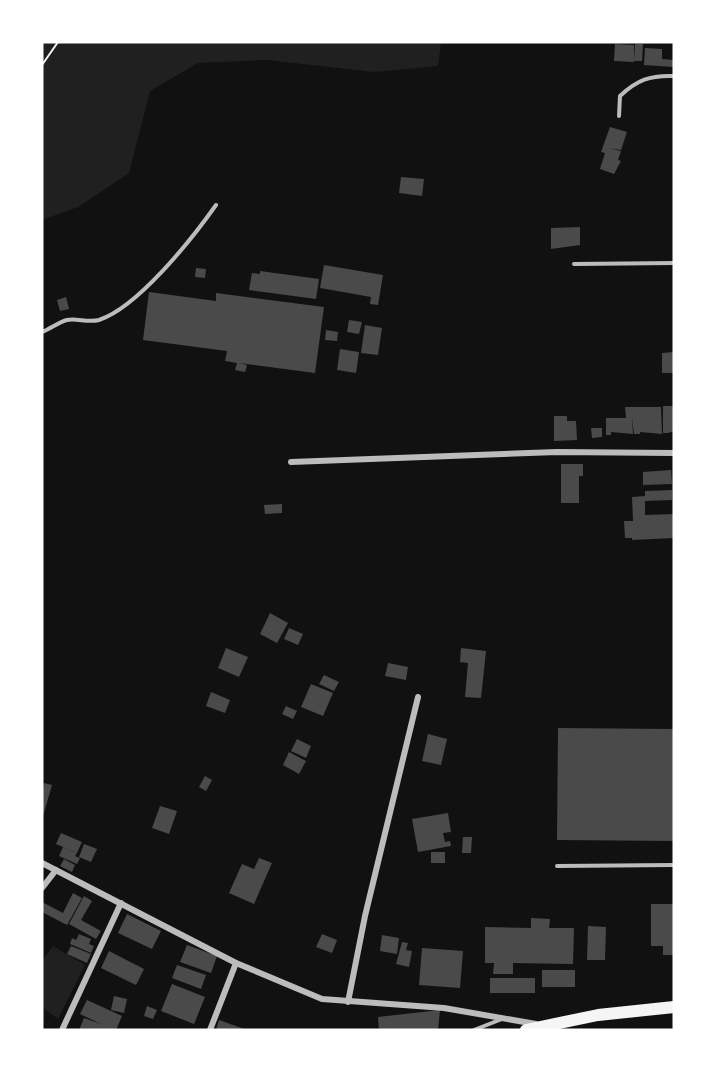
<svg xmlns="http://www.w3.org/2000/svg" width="716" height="1072" viewBox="0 0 716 1072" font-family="'Source Sans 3',sans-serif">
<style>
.green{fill:#202020}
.building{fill:#4a4a4a}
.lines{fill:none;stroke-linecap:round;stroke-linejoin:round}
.path{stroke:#f5f5f5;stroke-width:2}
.service{stroke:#bcbcbc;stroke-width:4}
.minor{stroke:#bcbcbc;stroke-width:6}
.primary{stroke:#f5f5f5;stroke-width:12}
</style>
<rect width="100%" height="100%" fill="#111"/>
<!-- green -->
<g class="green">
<path d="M42,42h399l-3,24 -64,6 -107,-12 -69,3 -48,28 -21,82 -51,34 -36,13z"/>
<path d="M53,946l32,19 -27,54 -16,-12v-46z"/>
</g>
<!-- building -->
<g class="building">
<path d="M615,44l19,1v17l-20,-1z"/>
<path d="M635,44h8l-1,17h-8z"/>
<path d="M645,48l17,1v10l12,1v7l-30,-2z"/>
<path d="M610,127l17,5 -6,18 -12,-2 12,3 -3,9 3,1 -7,13 -14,-5 5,-16 -4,-1z"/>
<path d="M401,177l23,2 -2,17 -23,-3z"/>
<path d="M580,227v18l-29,4v-21z"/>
<path d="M324,265l59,10 -5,30 -8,-1 1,-7 -51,-9z"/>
<path d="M196,268l10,1 -1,9 -10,-1z"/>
<path d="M260,271l59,8 -3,20 -67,-9 3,-17 8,1z"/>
<path d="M149,292l67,9v-8l108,14 -9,66 -76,-10 8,2 -2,7 -10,-2 2,-7 -12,-2 2,-10 -84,-11z"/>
<path d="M66,297l3,12 -9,2 -3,-11z"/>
<path d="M349,320l13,2 -3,12 -12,-2z"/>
<path d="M365,325l17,3 -4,27 -17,-2z"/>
<path d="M326,330l12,2 -1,9 -12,-1z"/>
<path d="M340,349l19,3 -3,21 -19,-3z"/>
<path d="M674,352v21h-12v-20z"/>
<path d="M663,406h11v25l-6,2h-5z"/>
<path d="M625,407h36l1,27 -22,-2v2h-6l-2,-17 1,17 -22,-2v3h-5v-17h20z"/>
<path d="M554,416h13v5h9l1,19 -23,1z"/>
<path d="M591,428h11v9l-10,1z"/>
<path d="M561,464h22v12h-4v27h-18z"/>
<path d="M671,470l1,14 -29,1v-13z"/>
<path d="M672,490v10l-27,1v14l29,-1v24l-42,2v-2h-7l-1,-17h9l-1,-24 13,-1v-5z"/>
<path d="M282,504v9l-17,1 -1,-9z"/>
<path d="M270,613l18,10 -11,20 -17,-9z"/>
<path d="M289,628l14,6 -5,11 -14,-6z"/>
<path d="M226,648l22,9 -9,20 -21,-9z"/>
<path d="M461,648l25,3 -5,47 -16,-1 3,-34 -8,-1z"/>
<path d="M388,663l20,4 -2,13 -21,-4z"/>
<path d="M324,675l15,7 -5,9 -15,-7z"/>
<path d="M311,684l22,9 -10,23 -22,-9z"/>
<path d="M211,692l19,8 -5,13 -19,-7z"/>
<path d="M286,706l11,5 -4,8 -11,-5z"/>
<path d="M558,728l116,1v112l-117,-1z"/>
<path d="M428,734l19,5 -6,26 -19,-4z"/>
<path d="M297,739l14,7 -5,12 -15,-7z"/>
<path d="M289,752l17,9 -7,13 -16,-9z"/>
<path d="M205,776l7,4 -6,11 -7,-4z"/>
<path d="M44,783l8,2 -9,31 -1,-26z"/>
<path d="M160,806l17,5 -8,23 -17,-6z"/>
<path d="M448,813l3,19 -8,1 2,9 5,-1 1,5 -33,6 -6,-33z"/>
<path d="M61,833l21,9 -5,11 -21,-9z"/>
<path d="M463,837h9l-1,16h-9z"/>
<path d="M84,844l13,5 -6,13 -12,-5z"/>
<path d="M63,847l14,6 -2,3 5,2 -3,6 -18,-8z"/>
<rect x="431" y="852" width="14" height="11"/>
<path d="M259,858l13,5 -18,41 -25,-11 13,-29 12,5z"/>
<path d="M64,859l11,6 -3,7 -12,-6z"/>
<path d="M73,893l9,5 -15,27 -25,-13v-10l21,11z"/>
<path d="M84,896l8,5 -11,19 20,11 -5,8 -27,-15z"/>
<path d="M651,904h23v51h-11v-9h-12z"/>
<path d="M127,914l34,17 -9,18 -34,-16z"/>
<path d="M531,918l19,1 -1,9h25l-1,36 -60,-1v11h-20l1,-11h-9v-36l46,1z"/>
<path d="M588,926l18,1 -1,33h-18z"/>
<path d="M79,934l12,5 -2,5 5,2 -3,7 -21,-9 2,-6 4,2z"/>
<path d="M322,934l15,6 -5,13 -16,-6z"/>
<path d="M382,935l17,3 -2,16 -17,-3z"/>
<path d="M402,942l6,1 -2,7 6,1 -3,16 -13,-3z"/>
<path d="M187,945l30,11 -6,17 -31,-11z"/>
<path d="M71,946l20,8 -4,9 -20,-9z"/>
<path d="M422,948l41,3 -3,37 -41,-3z"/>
<path d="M109,951l35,18 -8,16 -35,-17z"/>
<path d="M177,965l29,10 -5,14 -29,-11z"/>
<rect x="542" y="970" width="33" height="17"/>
<rect x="490" y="978" width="45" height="15"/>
<path d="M172,984l33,13 -11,27 -33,-13z"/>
<path d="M114,996l13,3 -3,14 -13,-3z"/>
<path d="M87,1000l35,16 -6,14h-37l5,-12 17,6 -21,-10z"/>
<path d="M147,1006l10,4 -4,9 -9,-3z"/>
<path d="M440,1010l-2,20h-59l-1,-13z"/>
<path d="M219,1020l28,10h-31z"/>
</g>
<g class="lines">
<!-- path -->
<path class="path" d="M42,65l16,-23"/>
<!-- service -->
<g class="service">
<path d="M619,116l1,-20c17,-16 30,-21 54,-20"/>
<path d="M574,264l100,-1"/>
<path d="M42,332c8,-3 17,-10 25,-12 10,-2 21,3 32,0 39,-13 93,-81 117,-115"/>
<path d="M557,866l117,-1"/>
<path d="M474,1030l28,-11"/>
</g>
<!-- minor -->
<g class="minor">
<path d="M291,462l266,-10 117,1"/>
<path d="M42,863l194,100 86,36 122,9 92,16"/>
<path d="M42,888l14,-18"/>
<path d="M348,1002l17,-86 53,-219"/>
<path d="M62,1030l59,-127"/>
<path d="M210,1030l26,-67"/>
</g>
<!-- primary -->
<path class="primary" d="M526,1030l72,-15 76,-8"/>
</g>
<!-- border -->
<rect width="716" height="1072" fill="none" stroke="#ffffff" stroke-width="87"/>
</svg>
